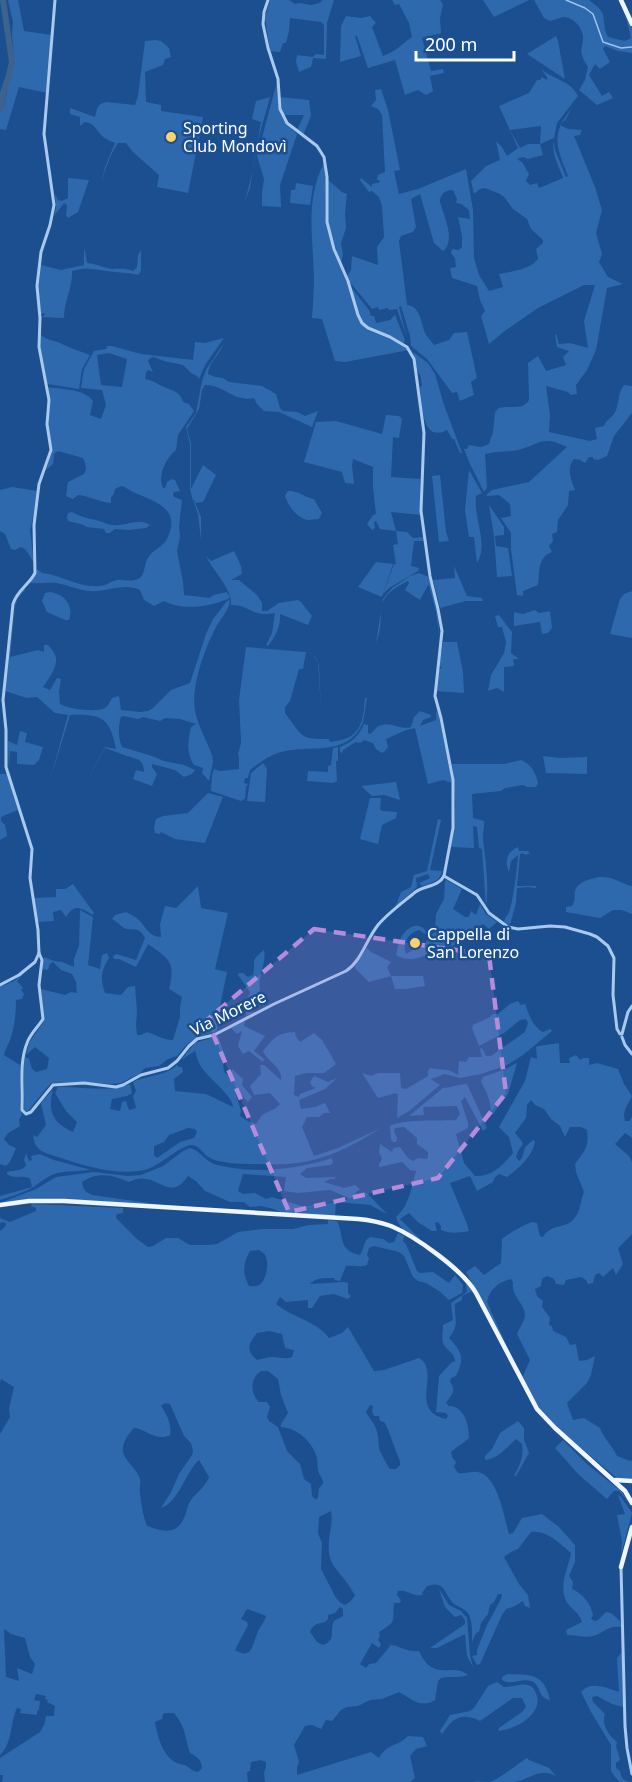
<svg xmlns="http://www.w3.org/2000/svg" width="632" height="1782" viewBox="0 0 632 1782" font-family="'Noto Sans',sans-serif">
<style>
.green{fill:#2e69ad;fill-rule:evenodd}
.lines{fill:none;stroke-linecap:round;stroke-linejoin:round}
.stream{stroke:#9cc4f0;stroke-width:1.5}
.river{stroke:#3c6290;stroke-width:6}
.minor{stroke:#a9c9ee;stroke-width:3}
.major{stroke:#f0f6ff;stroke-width:4.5}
.marked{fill:#b68bdc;fill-opacity:0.2;stroke:#b68bdc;stroke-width:4.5;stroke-dasharray:12 8;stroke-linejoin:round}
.poi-dot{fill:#ffd166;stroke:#1b4f8f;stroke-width:2}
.labels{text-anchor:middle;stroke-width:5;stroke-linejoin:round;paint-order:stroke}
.poi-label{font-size:16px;fill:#fff;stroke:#1b4f8f;text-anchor:start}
.street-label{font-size:16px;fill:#fff;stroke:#1b4f8f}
</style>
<rect width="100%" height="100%" fill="#1b4f8f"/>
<!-- green -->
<g class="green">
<path d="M8,0h10l6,31 28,4 -5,58 -28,-6 -13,43 -6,-1v-18l5,-7 2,-15 6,-21 1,-13 -2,-21 1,-12z"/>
<path d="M270,0h19l6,4 4,-1 12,2 8,-2 4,-3h11l-7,23 -1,36 -13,-1 -2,9 -12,5 -3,-10 1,-7 16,2 3,-3 8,1v-30l-3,-3 -31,-4 -1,13 -3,12h-3l-3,9 -10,-1 -5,-33z"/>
<path d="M392,0h48l3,4 -3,14 1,15 -19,5 9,33 12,-2 1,4 -14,3 3,15 -7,4 -8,-5 -13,5 -10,-35 -27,8 -11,-32h-2l6,20 -21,6 1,-36 5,-10 15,2 9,-2 6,7 -4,4 11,29c14,-5 17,-11 29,-19l-3,-14 -10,-19 -4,1z"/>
<path d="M483,0h46l-35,17z"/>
<path d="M534,0h55l10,8 4,6 2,16 3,7 17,4 6,-3 -6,-26 7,17v24l-14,-2 -13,-5 -2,3 7,13 -10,7 -5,-5 -6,11 13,21 7,-4 4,6 -16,7 -18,-15 6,-10 3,-13c-2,-4 -5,-7 -6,-12 -2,-7 2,-13 1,-19 -1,-9 -10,-19 -20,-19 -4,1 -9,3 -13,4l-6,-3z"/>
<path d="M556,36l2,5 7,38 -38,-25z"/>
<path d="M156,40l5,1 8,7 2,9 -6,2 -2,6 -18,7 1,30 15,3v6l42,6 -15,76 -31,-6 2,-12 -26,-23 -7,-9h-8c-10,15 -14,30 -18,46l5,-22 10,-24c-5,-2 -10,-4 -14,-8 -6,-7 -7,-12 -17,-13l-2,3h-2v-8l-10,-3v-6l25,9c2,-8 2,-13 11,-15l29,3 3,-9 7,-55z"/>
<path d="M541,69c12,10 30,12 37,27l-21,27 -3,15 -14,6 3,11 -15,4 -5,-2 -6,2 5,3 7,12 -3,7 4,4 7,-2 2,5 24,-10c-4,-12 -12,-24 -9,-37l1,9 11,27 2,-1c-11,-28 -18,-41 3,-67l-5,10 -6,6 8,4 14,1 -2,5 -6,1 21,51 7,23 -6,23 6,21 -3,8 9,15 15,7 -16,4 -11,62 -9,20 -11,15 1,9 -6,1 -3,-3 -22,-6 4,29 -1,17 41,9 7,-2 -2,-11 9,-2c2,-6 6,-7 10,-12 6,-9 3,-21 10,-29l8,1v27l-18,23 -7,20 -9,4 -5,-1v-2h-4l-4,6 -5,-3 -6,-1c-8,9 -3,21 1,31l-6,1 -1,14 -10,15 -1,12 -5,2 1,7 -4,5 3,6c-15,6 -12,19 -14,33l-15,6v5l-6,-1 -6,-46v-16l-10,-15 10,-2 -1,-12 -11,-9 -12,1 -1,-1 6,-5 37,-8 38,-35c-25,-12 -26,-3 -49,3 -10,2 -22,1 -33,4l2,34 -3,4 -14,-28 -6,-15h3l2,-4 12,2 8,-3 4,-12 2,-20 4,-4c12,-3 23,3 30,-8l-1,-37 10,-7 8,15 20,-6 -3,-8 6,-6 -12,-4 -2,-12 1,-1 3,10 11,-1 18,5 -4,-27 11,-36h-11l-46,23 -32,22 -17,14 -8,-28 4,-5 -5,-11 -3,-14 -25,-8 -2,-10 6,-1 -1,-9 -4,-5 1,-4 7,1 3,-3v-11l-4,-19 12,2 -1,-9 -8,-6 -5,-1 1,-4 -4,-9c-8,0 -13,4 -13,12 4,14 16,39 3,49l-9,-8 -14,-49 -9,5 5,28 -3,5 -12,4 -2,5 8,64c13,1 14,17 18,28 2,4 6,8 9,12l15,-5 5,-7 13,-1 10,46 -6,4 3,13 -14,6 -3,-9 -5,1 -25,-34 -16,-13 -1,-10 -9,-30 -2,1 8,31 -10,-29 -8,1 -1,-2 -9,2 -1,-3 -6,2 -23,-28 -2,-5 4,-6 1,-14 26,9 -1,-18 7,-10 -2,-31 -3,-9 -7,-6 -3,1 -9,-12 1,-2 11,9v-3l8,-2 -1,-2h-2l1,-5 7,-3 -3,-57 -4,-6 -7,-3 5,-6 -1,-10 6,-1 7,21 12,60 -6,1 5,23 19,-5 48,-20 7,41 1,48 5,17 10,16 14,-4 -4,-13c14,-3 30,-4 39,-15l-2,-10 7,-6v-3l-12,-11 -4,-10 -14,-10 -8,-11 -5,-4 -15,-6 -5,1 -6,5 -3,-13 15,-15 14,-6 -4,-19 6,6 5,9 11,-8 -19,-42 30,-13 8,-13h4v-3l6,3v-3zM541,126l-1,18h-12l-8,4 -10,-18z"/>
<path d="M277,82c1,15 -1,31 10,42 3,4 7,7 10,10l-17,51 1,22 -19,-1v-13l2,-14 -7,-23z"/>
<path d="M270,97l-14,50 -6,41 -6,15c9,-26 12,-55 17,-81l-9,-3 4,-18z"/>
<path d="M280,97l29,3 2,16 -8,19 -6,-5 7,-15h-21z"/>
<path d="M324,163l2,14 -1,33 1,15 7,23 14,33 12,39 8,10 26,10 16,10 -64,12 -10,-1 -13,-42 -10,-1c1,-14 2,-28 2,-41 -1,-40 -9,-77 10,-114z"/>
<path d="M68,178l21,2 -11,32 -10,6 -2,-3 1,-10 -3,-2 -10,13 2,-9 -1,-13 3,6 4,1 6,-3z"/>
<path d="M328,180l14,12 5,2 -2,19 1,15 -5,15 2,11 -2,10 -13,-41z"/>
<path d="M296,183l17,3 -3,19 -20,-2 1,-13h4z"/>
<path d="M84,250l1,1 2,12c11,1 17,5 25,6 7,0 14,-1 21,2l4,-4 1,-12 3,-5v21l-3,4c-11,-3 -21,-2 -31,-4 -15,-2 -20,-4 -35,0 1,16 -8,30 -8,47l-23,-1 4,-2 -1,-2 -3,1 -3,-23 3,-26 20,5 23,-5z"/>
<path d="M351,287l18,23 2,6h3l2,7 14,-3 5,-5 10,25 -1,3c-9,-5 -34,-13 -40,-19 -8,-9 -10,-26 -13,-37z"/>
<path d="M41,319v16c6,5 12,5 19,8 10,5 20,8 30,12l-8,14 -3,20 -32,-5 -7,-37z"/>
<path d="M224,338l-19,27 -6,14 -2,-3 -6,-3 -8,-8 -19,-4 -10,-4 -4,1 -2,3 5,11 -5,-2 -2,3 -1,6c8,1 12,5 19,8 9,4 16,4 19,15l6,2 5,7 -16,24 -2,15c-10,8 -19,26 -13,38h2l2,-6 5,-3 3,1 5,11 -6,1 -1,3 1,2 8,3 -3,27 1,10 -3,14 6,31 1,13 25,3 5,-3 13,-3 3,6c-20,9 -47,13 -66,3l-10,5 -10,-6 -4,-10c-17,-8 -34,3 -51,1 -11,-1 -21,-6 -32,-8 -10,-1 -18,1 -27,0l5,-7 2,-7 5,4c19,2 37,15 58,13 6,0 11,-5 17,-6 6,-1 12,2 18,0 11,-2 8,-14 13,-22 4,-8 15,-11 19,-19 15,-31 -12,-37 -34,-47 -4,-2 -7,-5 -12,-6l-6,3 -1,5 -3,3v6c-12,-1 -22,-7 -33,-8l-5,4 -7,-3 2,-14 16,-8c3,-5 2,-10 -1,-16l-25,-7 -4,3 -1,10 -7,6 6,-19 -3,-21 -2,-43c14,2 38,2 46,14l-3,14 11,4 5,-14 -4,-15 -21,-2 3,-19 10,-18 12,-2 1,-3h5l29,8 52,6 2,-18 10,1zM109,353l18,6 -5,28 -21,-2 -4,-30z"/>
<path d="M224,343c-4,12 -15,18 -16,31l7,3 8,1 6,4 33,4 14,8 4,14 3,3 14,1 8,4 13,-5 -6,16 -33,-15 -15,-1 -7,-7 -3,-6c-21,4 -27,-12 -49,-13l-3,5 -3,19 -12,20 4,14v46l12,-24 13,10 -13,27 -8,1 6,14v23l-3,-26 -4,-11 1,-3 -2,1 -3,-12v-45l-4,-17 10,-14 6,-32 4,-11z"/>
<path d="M413,352l15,11 7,11 9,31 18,48h-2l-6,-14h-2l-5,-9c-26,14 -25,-28 -27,-42l2,-3 -2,-11 -2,-1z"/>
<path d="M386,415l13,1 3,3 -3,19 -6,-1 -2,40 29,2v36l-29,-3 5,19 11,1 6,6 10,-1 1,4h-10l-3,25 8,2 -1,3 -29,17 -6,6 11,-30h2l-3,-19 5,-1 -2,-13 -16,-2 -4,-8 -2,1 1,6 -3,2 -5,-6 6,-9 3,-1 -3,-26v-21l-20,-8 -1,7 2,18 -9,-1 -3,-11 -38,-10 12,-40 20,-1 46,13z"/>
<path d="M469,470l13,23 -6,3c-3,20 13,49 1,67l-3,-26h-5l-4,-27z"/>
<path d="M440,475l6,57 3,9 -10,1 -7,-66z"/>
<path d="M12,487l25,4 -3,23 -4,16 4,33 -8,-13 -5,-3 -6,3 -4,-1 -6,-15 -5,-3v-41z"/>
<path d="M288,491c9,-1 16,6 26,8l8,14 -3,6c-5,0 -11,2 -15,0 -9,-4 -16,-14 -19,-23z"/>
<path d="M489,505l15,22v8l-9,1 1,10 12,2 4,28 -15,1 -3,-41z"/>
<path d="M72,512c11,6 17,6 27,9 5,1 9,4 14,4 13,2 25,-8 37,0l-4,3 -17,2 -14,-1 -5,4h-4l-2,-4 -17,-2 -6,-3 -13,-3 -1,-4 1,-4z"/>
<path d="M234,551l7,15 1,8 -11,6h8l18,15 5,8v8h5l12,-8 19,-3 3,2 11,14 -4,9 -28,-11c1,12 -5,23 -12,32l-2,-1 6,-12 3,-20c-23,5 -26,-9 -44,-8 2,-15 -18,-34 -25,-49l5,5z"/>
<path d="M376,562l17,2 -11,33 -24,-10z"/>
<path d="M454,566l13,30 15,2 1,3h-17l-26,7 -7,-28 22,-2z"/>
<path d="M419,573l10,4 8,33 3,31 -4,-29 -7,-27h-1l-8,15 -15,-10 4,-7 -1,-2c-41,20 -19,31 -32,62l7,-44 9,-11 18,-12z"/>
<path d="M24,588l1,2 -7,8 -3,8 -5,51 28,-7 6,2v-7h4c2,3 5,5 6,8 7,10 -5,26 -11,34l7,3 7,-12 4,1 -2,13 1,12c8,5 34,8 43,5 5,-2 7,-7 9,-11l7,-2 2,14 19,2 8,-1 5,-3 18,-18 19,-7 16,-49 7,-15 14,-18 3,-1c-1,11 -10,19 -15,29 -11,22 -24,57 -20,82 3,15 12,30 17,44l1,7 -4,19 -7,-8 1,-5 -9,-3c-8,-12 -6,-24 -3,-38l5,-3 -16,-5 -15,-1 -5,3 -17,-4 -5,2 -15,-3 -2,1c-3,9 -3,21 1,30l30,9 12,5 20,4 11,5 -3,4 -8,3 -9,-7 -23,-6v3l5,7 -5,12 -19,-7 3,-9 8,2c0,-14 -9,-13 -20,-17 -6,-2 -12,-5 -19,-7l-22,41 22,-42 11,2c-6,-32 -15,-35 -46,-34l-20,65 18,-65 -13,-2 -18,-16 -10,1 -22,-7 10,-87 3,-8z"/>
<path d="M632,591v47l-22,-4 10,-35 4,-5z"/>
<path d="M50,592c15,2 24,14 19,28h-4l-18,-8 -5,-11 3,-8z"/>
<path d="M535,610l4,3 11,-2 2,17 -4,5 -6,1 -2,-12 -26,4v-14l9,2z"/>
<path d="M499,615l13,17 -1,21 8,6h-6l1,7 -10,1v25l-7,-4 -9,3 3,-16 13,-22 1,-5 1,-6 -4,-15h-4l-3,-11z"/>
<path d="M443,642h14l6,30 1,21 -28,-2 3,-21 3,-3 -3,-1z"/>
<path d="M246,647l59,5c8,2 13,5 14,14l2,44 -3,-48 -5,-7 -7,-3 -3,17h-4l-9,32 -5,6v6c17,22 14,27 44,26l1,3c30,-3 33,-17 35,-44h2l-4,24c-15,37 -55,21 -85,31 -10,3 -20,11 -28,17l-2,8h-3l-1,5 4,1 -2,3 -1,12 -4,2 -30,-10 1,-16 2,-6 6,2 19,-2v-10l-1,-5 3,-11 -2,-43z"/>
<path d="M436,710l3,6 13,67 -9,-3 -15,4 -13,-56 -9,2 -20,9 2,8 -3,4 -3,2 -6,-4 -3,-6 -9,-3 -4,3 -4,-1 -13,8 -1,3 -2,-1v-5c12,-5 19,-11 24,-23l4,1v8l2,1c3,-2 5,-5 7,-7 12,-8 23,4 34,0l3,-10 6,-6 11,4v2l-8,3 -3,6 16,-6z"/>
<path d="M20,731l7,2 -2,9 18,5 -4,13 -5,5 -17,-1v-12l-7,-1 -1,21 -1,-31 9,4z"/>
<path d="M338,747v14h-2l1,20 -4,2 -26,-2 1,-10 20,1v-6l3,-1 2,-17z"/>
<path d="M543,756l17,2 27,-1v17l-41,-1z"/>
<path d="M521,760c10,4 16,14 17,24l-3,3h-8l-4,-2 -18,3 -4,3 -29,3 1,24 11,3c1,6 -2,13 -1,19 3,23 6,44 3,67l-4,-58 -3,-1 -2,-21 -4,-1 1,22 -24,-1c7,-27 6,-55 2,-83h52z"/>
<path d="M263,763l4,6 -2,33 -18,-1 4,-28z"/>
<path d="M0,774h7l11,36 -17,7v4l4,4 2,11 -7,4z"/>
<path d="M396,782l4,18 -16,-5 -12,1 -11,-10z"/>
<path d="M208,793l15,4 -18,46 -30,-4 -14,-7 -1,2 -5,-1 -1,-6 2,-8 7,-3 25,-3z"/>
<path d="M370,798h11l-1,11 2,2 15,1 -1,6 -14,7 -4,19 -18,-5z"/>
<path d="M438,819l3,1 -11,50 12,1c-2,11 -11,12 -20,15l-3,-3 11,-5 -2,-4 -12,4 1,9 -22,21 6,-16 10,-5 3,-12 13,-4z"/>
<path d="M518,847l1,4h9l2,2 -5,2 -2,-2 -3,1 -3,32h19v2l-8,-1 -11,1 -1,15 -6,22 -6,-3c1,-5 5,-8 6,-13 4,-15 7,-39 8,-54l-7,6 -2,11c-5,-11 -2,-20 9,-25z"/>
<path d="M599,877c15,-1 20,6 33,9v28l-10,-4h-9l-13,8 -34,-6v-5l6,-1c4,-6 2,-9 3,-15 3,-10 16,-12 24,-14z"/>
<path d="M447,880l15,9 -9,20 12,8h4l2,-6 5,4 4,-11 6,10 11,8 -8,7 -6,-5 -40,29 -3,-9c-4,3 -6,7 -11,9 -9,6 -23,9 -33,2 2,-5 1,-10 4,-15 5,-13 20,-21 27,-7l-2,1 -6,-4c-11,3 -17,14 -13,24l20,-12 9,-11 1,-17 8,-15 1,-18z"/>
<path d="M73,884l21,29 -1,2c-13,-7 -18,-12 -27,2l-5,-7 -8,2 1,9 -17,1 -3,-24 22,-1v-8h9z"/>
<path d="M198,886l3,22 27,5 -13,56 12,3 -9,44 -1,15 -21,7 -9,6 -10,12 -9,3 -9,7 -14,2 -6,6 -18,9 -9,1 -31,-2 -28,1 -4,2 -21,26h-3l-1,-3c1,-17 -2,-34 1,-51l4,2 3,10 4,3 11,-3 2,-11 -14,-11 -9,8 3,-12 15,-22 -3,-32 24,6 6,-3 6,1 -1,-11 -4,-8 -11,-4 -8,-8 -3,2 -2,6 -6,-1 2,-12 10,4 8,1 12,5v-8l5,-13 1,-36 13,7 -5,48 12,4 2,-14 5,-2 2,5c-8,13 -9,21 -4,35l16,2 7,-8 7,-1 2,25 -1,15 1,9h4l6,-3c10,3 16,8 26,8l7,-23v-10l2,-10 -13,-8c7,-28 0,-30 -21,-45l-12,23 -17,-8h-5l-1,-3 3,-2 20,6 9,-22c-7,-13 -11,-6 -21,-10 -3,-2 -8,-7 -12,-9l3,-4 11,-3c4,2 10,5 13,8 7,8 11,17 22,17l-1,-13 5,-18 11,2z"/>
<path d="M367,948l4,4 20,10 -4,5 4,9h32l2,10 -19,3h-11l-4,-13 -22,6 -15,-15z"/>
<path d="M264,950c3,12 -7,28 -4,40l-4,5 -4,18 -6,3v-12l4,-12 -12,-17 1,-2h4l5,4 5,-2c3,-15 -4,-13 11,-25z"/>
<path d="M24,973l-7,8 6,7 -2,2 3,4 -2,5 -6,1c0,12 -1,25 -5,37 -2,7 -6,12 -7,18l16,10v43l2,7 -3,4 1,7 -12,7 -4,6 5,6 7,3 -6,14 -4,4 -6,-2v-177l14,-6z"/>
<path d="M518,1001l3,4 4,-1c4,11 8,23 18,28l7,-3 2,2 -29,24 -16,10 -26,9 -21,4 -15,-4 -14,5 9,6 -31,26 -12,7 1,-23 -2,-2 -18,5 -16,-25 9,3 7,-3h22l1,15 5,1 22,-13v-5l2,-3c13,3 16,-1 28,7l1,-14 7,1 3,-5h13l-2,-8 2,-1 4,8h5l34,-24 3,-9 -2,-4 -6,1 -16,13 -25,13 -7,-18 1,-3 17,-8 3,-3h5l12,-10z"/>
<path d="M245,1021l-1,5 21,10 -11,15 10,8 -1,3 -14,-11 -6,3 -5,-8 4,-15 -5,3 -6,-6z"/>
<path d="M295,1032l1,5 4,5 14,-9 8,7 14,24 -12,9h-18l-11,3 -1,19 5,2 1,-3 16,-6 -4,-2 -2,-4 4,-6 14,6 9,-4 -12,11 -26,11 2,9 14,-2 10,-4 5,10h-6l-5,4h-12l-5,10 12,29 24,-8 43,-20c-45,28 -71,39 -125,36 -11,0 -22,0 -32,-2 -6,-1 -12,-2 -17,-6 -5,-4 -8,-10 -15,-11 -9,-1 -32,20 -44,24 -26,8 -64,-3 -90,-12 -6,-2 -16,-4 -20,-9 -4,-4 -4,-8 -5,-13l4,2 9,-12 -5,-22 12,-14c-5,21 -2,33 20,43l4,-10 -11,-11 -11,-18 3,-6c24,-1 50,6 72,-3l2,9 -5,3 -15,3 -2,10 10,2 2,-9 4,-1 3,9 7,-2 -3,-12 3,-5 -3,-9c14,-7 33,-6 44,-17l2,2h3l1,5 -9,7 1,12 31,3 27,13c-1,-13 -26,-29 -33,-42 -2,-4 -4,-10 -5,-14l-14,9 14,-17 23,-7 8,23 -3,3 1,10 6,5h2v-8l11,10 -1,6 10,12 -4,5 -9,-10 -3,2 5,17 -1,5 8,5 8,3 6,-9 14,-7 4,-4 -10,-11 -16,2 -4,-9 11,-12 -1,-9h4l17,15c2,-13 -14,-18 -18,-29 11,-13 14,-18 32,-19zM188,1128l7,1 2,3 -3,6 -14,4 -23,16 -3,-3v-9l10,-4 5,-7z"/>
<path d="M559,1043l1,20h10l-1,-5 7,-3 4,5 3,-2h6v7l8,-2 21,6 6,15 8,12c-4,9 -10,14 -7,25h4l3,-4v21l-7,-5 -10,11 14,12 3,6v72l-14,14 5,16 -7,11 -3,-7 -10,9 -4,-4 -4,2 -2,8 -5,1 -2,-4 -5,-3 -15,3 -2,5 -8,-1 -2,-5 -7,-3 -5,3 -1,7 -6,3 2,7 6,5 -1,6 8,11 -1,7 3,1 1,5 13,6 4,8 6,-1 3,17 8,-1 8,-4 -4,19 -4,8 -20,20 6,17 11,-2 16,10c4,11 12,17 17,28l13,5 2,-1v19l-15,-1 -54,-45 -26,-27 -13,-25 -1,-5 7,-16 -13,-26c2,-6 8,-13 8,-19 0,-12 -14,-18 -12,-33l-2,-3c-13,3 -22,11 -24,23l33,73 -54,-103 9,-6 9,9 17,-12 1,-24c8,-7 20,-13 30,-17l5,1 3,13 3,1c9,-14 21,-8 30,-17 8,-8 7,-19 11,-28l-8,-20 -1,-8c10,-14 14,-16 12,-34l-6,-3h-11l-5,10 -5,-11 -9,-7 -7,-10 -9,-4 -4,-5 -4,5 -1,13 -11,15 6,7 2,4 -5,7 -2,6 3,4 3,-3 3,-11 8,-7 2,1c-1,14 -17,28 -28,36l-8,-3 -4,3 -2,5 -16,9 -7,-15 -20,7 17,41 2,7c-11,2 -18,3 -28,-1v-4l-3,-4 -3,1 2,8h-5l-13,-8 -10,-10 -9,6 20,20v2c-11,-7 -21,-12 -24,-24 13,-11 16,-31 20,-46l-6,-1 -8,-8 -23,5v-3l3,-5 -3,-7 1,-8 12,8 1,-4 7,-1 8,11 5,3 5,-3 8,1 2,-2v-5l-11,-8v-6l-13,-11 -9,1 -1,3 3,7 -1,4h-3l-2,-3 -1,-13c12,-7 50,-5 66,-6l4,-6 -3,-8 -34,1 1,8 -15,1 34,-28c8,0 15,-4 24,-4l20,44 -4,3 -18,-34 -4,4 7,22v5l-12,6 8,29 11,13c17,1 27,-10 38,-23l-4,-16 -10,-10 26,-46 6,-24 6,2 -1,-12 2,-1z"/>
<path d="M517,1063l-9,31 -15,20 -2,-1c0,-11 -4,-21 -10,-31l2,-5 20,-7z"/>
<path d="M190,1148c10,2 15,14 27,17 38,9 78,5 115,-7l1,5 -3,2 -23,3 -7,6 6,4 30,-1 -2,2h-4l-6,3 20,6 11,-3 5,4 -6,5 13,-1 20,21 -17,-9 -33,-3 11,-3 -1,-2 -17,-7 -32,3 -14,-2 2,-14 -43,-3 -5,17 5,3 12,-1 11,6 6,-2 33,10 31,-5 -1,14 -52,-2 -9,-5 -13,-3 -11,1 -6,-5h-14l-25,-11 -9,-10 -8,-5c-20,30 -31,-9 -59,6 -15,-7 -32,-11 -47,0 1,7 3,10 10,13l85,12c-59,-4 -118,-12 -177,-4l36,-14 20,-12 38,-5 34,4 13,-1 22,-9 20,-15z"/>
<path d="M26,1153l3,8 3,-1 -1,-4 9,-2 14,6 37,10c-11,1 -23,1 -34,3 -11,3 -19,12 -29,17 -9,4 -19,7 -28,10v-4l32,-9 -2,-8c-7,-5 -16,1 -23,-5v-2c7,-2 17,-1 19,-7l-2,-5z"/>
<path d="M32,1204l91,4v5l-6,1 -1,4 21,21 11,8 5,-1 13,-8h12l12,7h18l9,-1 21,-12 25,-3h30l16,-4 19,-1v-4l9,1c8,16 0,29 23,34l2,-4 4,-11 4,-3 13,2 6,4 5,-1 4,-9 6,3 -1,5 3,3 11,27 3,2 13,-1 16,11 6,-8 8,10 -1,8 -13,7 -10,-9 -13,-8 -8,-2 -5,-4 -9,-21 -5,-4 -25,-6 -5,2 -2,7 2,3 -2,7c-8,3 -13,0 -21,1l-6,15 -5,-1 -1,-2c-9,0 -18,-1 -24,6l34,-2 4,1v10l3,3 -3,3 -14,-5 -14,2 -8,12h-4v-8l-22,2 -6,-5 -4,7c15,13 41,17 53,34l13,-5 6,-6 26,44 10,-1 35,-12c23,14 -12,52 27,61l2,-3 -2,-3 -10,-1 3,-36 12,-13 4,-2c-1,-9 -7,-9 -11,-16 -3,-5 -1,-14 -1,-20l10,-5 -2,-17 16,-11 -1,-8 -5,-8 11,15 -10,5v4l-7,4c-1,15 5,20 -6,34 13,14 16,20 7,38l-5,2 -1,4c7,8 1,14 -4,21 7,7 0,1 9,4 11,5 14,20 14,31 -6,6 -12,8 -18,14l1,5 4,5 -2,5 4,6c7,1 13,-2 20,-1 20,4 26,45 31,62l4,-1 9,-15 20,-4 17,13 16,18v17l-6,14 4,6 -1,7c11,5 19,15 21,26l-2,4 4,2 3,-1 8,-8 5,1 9,8 1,6c-13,-2 -17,6 -28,9 -9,2 -18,-1 -26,-1l-1,-5 16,-8c-2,-8 -9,-12 -14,-18 -11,-16 0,-35 3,-51 -12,-10 -24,-23 -40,-21l-13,17 -7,3 -7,5 15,27 9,11 2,13 -5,-2 -2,-5 -10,6 -7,2 -4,6 -22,49 -3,1 -5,-9 5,-1v-5l10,-25 14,-26 1,-5h-4l-4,8 -4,3 -2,9 -7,9 -2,9 -3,1 -4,9c0,-9 1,-20 -4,-29 -4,-5 -11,-6 -16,-11 -8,-10 -8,-22 -25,-16l-5,7 1,2c-10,2 -16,-6 -25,-4l-1,4 4,5 -1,3h-6c-2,20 4,17 -15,29l1,4 -2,4 3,4 -2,4 -7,-5 -12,21 6,4 3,-4 7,-1 15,-18c10,1 17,8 28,6 15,33 33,10 49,24 -7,3 -19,1 -27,3l-3,3 -3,19c-14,9 -23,-1 -36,-8l-17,7 -12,1 -12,6 -11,1 -6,3 -9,11 -6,-1 -5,9 -9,-4 -7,1 -11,19 5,17 -2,5v8l74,-23 8,6c7,-14 20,-12 29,-22l15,1 4,9 -11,3 -6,7 5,22 -5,4h-145l-1,-9 2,-7v-4l-5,-2 -10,2 -1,9 -3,1 1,10h-246l1,-7h-3v-17l40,-26 4,-7 2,-9h8l1,-10 -8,-4 1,-2 -3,-1 1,-3 -10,-2 -2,6 6,1 -1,9 -2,1v4l-17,-2 1,-4 -4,-1c-7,14 -4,35 -17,47v-321l10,-17 -1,-8 5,-22 -13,-8 -1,4v-152l5,-4 1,-3 -2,-2 -4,1v-5l10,4 26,-11v-3l-5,-2zM259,1250c4,3 6,3 7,7 3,8 0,24 -7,28 -3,2 -6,1 -10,1 -7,-13 -6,-23 1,-35zM269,1331l13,3 3,14 9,2 -2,7c-7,3 -12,0 -20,0 -5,0 -9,2 -15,3 -12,-11 -8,-16 0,-27zM261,1371h7l10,8 3,16 7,18 -7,11v3c16,1 32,15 36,31 1,4 0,11 2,15 1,3 3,5 4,8v3l-4,4 -1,9 -2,3 -4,-4 -1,-12 -7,-5 -4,-15 -13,-13 -9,-24 -9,-6 -2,-4 3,-10 -3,-5h-8c-9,-9 -9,-24 2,-31zM165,1403l5,1 14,32 7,7 2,8 -1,4 -13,19 -8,18 -10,16c18,-6 24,-35 38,-48l10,17c-3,9 -12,15 -18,23 -4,5 -4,12 -7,18 -8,18 -22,13 -37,8 -4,-10 -6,-22 -7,-33 -1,-5 1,-9 0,-14 -3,-11 -17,-19 -17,-29 -1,-7 6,-17 11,-22 12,1 22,14 36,7 2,-11 -3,-20 -9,-29zM370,1405l3,1 -1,5 2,5h5l1,5c2,0 4,1 5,2 2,2 12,32 15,38v4l-4,4h-6c-3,-4 -10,-17 -11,-21 -1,-7 0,-13 -3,-19 -2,-7 -7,-11 -10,-17zM331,1511c2,11 -1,19 -2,29 -2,24 6,26 18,43 3,4 5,8 8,12l-4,6 -6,4 -4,-2 -5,-5 -15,-29 1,-26 -4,-10 1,-16zM340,1607l3,2v7l-9,5c-5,10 3,19 -11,24l-6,-3 -7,-10c4,-9 7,-8 15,-10l3,-3v-4l7,-2zM247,1609l19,7c-2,8 -7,11 -9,18 -5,12 -5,26 -22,16l13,-25 -1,-3 -6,-3zM4,1629l7,5 14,4 5,19 5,7 -3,10 -15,-6 2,13 -13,-4zM165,1713h9c13,16 10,23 16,40 8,4 11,7 12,15l-4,4c-6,-1 -8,-4 -13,-7 -2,0 -9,-2 -10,-3 -13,-7 -18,-28 -20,-40l7,-3 1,-5z"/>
<path d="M518,1421l6,7v12l5,13 -13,23h-2c6,-12 10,-19 8,-32l-6,-5c-9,8 -18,20 -31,21v-4l7,-7 8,-16z"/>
<path d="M563,1440l25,25 29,23 1,-1 12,17 -11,-13h-5l-7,8 -29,-25 -23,-26z"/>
<path d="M618,1495l3,2 11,16 -11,42 1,-14 -5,-26 8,-1z"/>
<path d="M439,1589l10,16 12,6 6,7 3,37 3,12 -6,-11 -2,-22 -28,14h-7l35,-24v-4l-4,-5 -6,2 -10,-10z"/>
<path d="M622,1652l1,55 -11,-3 -15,-8 -5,1 1,5 12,12c-4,12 4,21 12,28l-1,4 4,14 -4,3v5l4,3c1,8 4,10 11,11h-11l-5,-5 -4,-6v-26l-20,-33 -10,-20c11,-12 25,-4 38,0l-2,-34z"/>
<path d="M507,1674c24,1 37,-1 43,26 -13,-2 -8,-15 -19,-19 -10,-3 -20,5 -29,-1v-3z"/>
<path d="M497,1682l7,5c8,0 17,-4 24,-2 6,2 7,6 9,11 5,19 -23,34 -39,35l1,-3 23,-16 4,-5 -4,-9h-9l-33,23c-19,-9 -27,-3 -38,13l-2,-3 10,-16 20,-4 4,-3 14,-22z"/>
<path d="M527,1758l2,2 20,8 7,8c-17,-9 -26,4 -42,6 -13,0 -27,0 -40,0 5,-1 10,0 15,0 10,-2 28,-18 38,-24z"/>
</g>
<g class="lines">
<!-- stream -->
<path class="stream" d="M566,0l19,8 8,6 10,28 18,6 11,-1"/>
<!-- river -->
<path class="river" d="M0,109l2,-3 1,-13 6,-18 3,-13 -9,-62"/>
<!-- minor -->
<g class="minor">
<path d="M268,0l-4,12 -1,12 5,24 10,31 2,30 7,14 30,23 7,11 3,20v45l7,27 14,32 10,34 4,8 6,5 22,9 17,10 7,12 10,74 -3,78 9,65 8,33 4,22 -7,65 6,22 12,62v48l-9,48"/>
<path d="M444,876l33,19 12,18 19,14 10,2 32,-3 15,1 25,7 7,3 11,9 6,12 -1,37 4,34 3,5"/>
<path d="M39,953l3,7 -3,25 4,34c-5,8 -13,15 -16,24 -8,21 -4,42 -5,63v4l4,4 5,-2 22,-27 31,-2 32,4 7,-2 18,-10 27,-7 9,-7 12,-15 8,-7 17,-4 60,-31 72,-33c16,-11 20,-31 32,-46 9,-11 24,-22 35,-31 9,-9 25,-6 31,-18"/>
<path d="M0,985l19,-10 16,-13 4,-9 -1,-23 -8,-52 2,-29 -26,-82v-37l-3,-30 10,-96c4,-14 16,-19 22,-31l-1,-48 5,-41 12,-34 -4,-26 2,-24 -10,-53 1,-29 -3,-32 4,-34 9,-27 4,-20 -10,-71 11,-134"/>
<path d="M622,1034l6,-22 4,-6"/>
<path d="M622,1037l3,8 7,9"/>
<path d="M621,1567l4,159 2,22 5,26"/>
</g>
<!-- major -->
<g class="major">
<path d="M621,0l11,24"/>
<path d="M0,1205l29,-4h35l294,18c11,1 22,3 33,7 24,10 72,44 85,67l61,116 18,19 70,63 7,12"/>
<path d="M615,1480l17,1"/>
<path d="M621,1567l11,-40"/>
</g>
</g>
<!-- marked area -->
<path class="marked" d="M314,929l175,26 17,138 -68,85 -149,34 -82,-192z"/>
<!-- markers -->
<g class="poi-dot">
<circle cx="171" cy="137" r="6"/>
<circle cx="415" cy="943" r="6"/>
</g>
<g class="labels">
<!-- poi labels -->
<g class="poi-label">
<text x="183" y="134">Sporting<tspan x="183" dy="18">Club Mondovì</tspan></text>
<text x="427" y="940">Cappella di<tspan x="427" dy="18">San Lorenzo</tspan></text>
</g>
<!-- street labels -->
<g class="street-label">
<text transform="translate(228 1013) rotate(-26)" y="6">Via Morere</text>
</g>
</g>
<!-- scale -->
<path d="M416 51v9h98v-9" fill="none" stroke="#ffffff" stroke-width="3"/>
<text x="425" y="51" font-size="18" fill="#ffffff" stroke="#1b4f8f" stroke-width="4.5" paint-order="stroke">200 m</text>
</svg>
